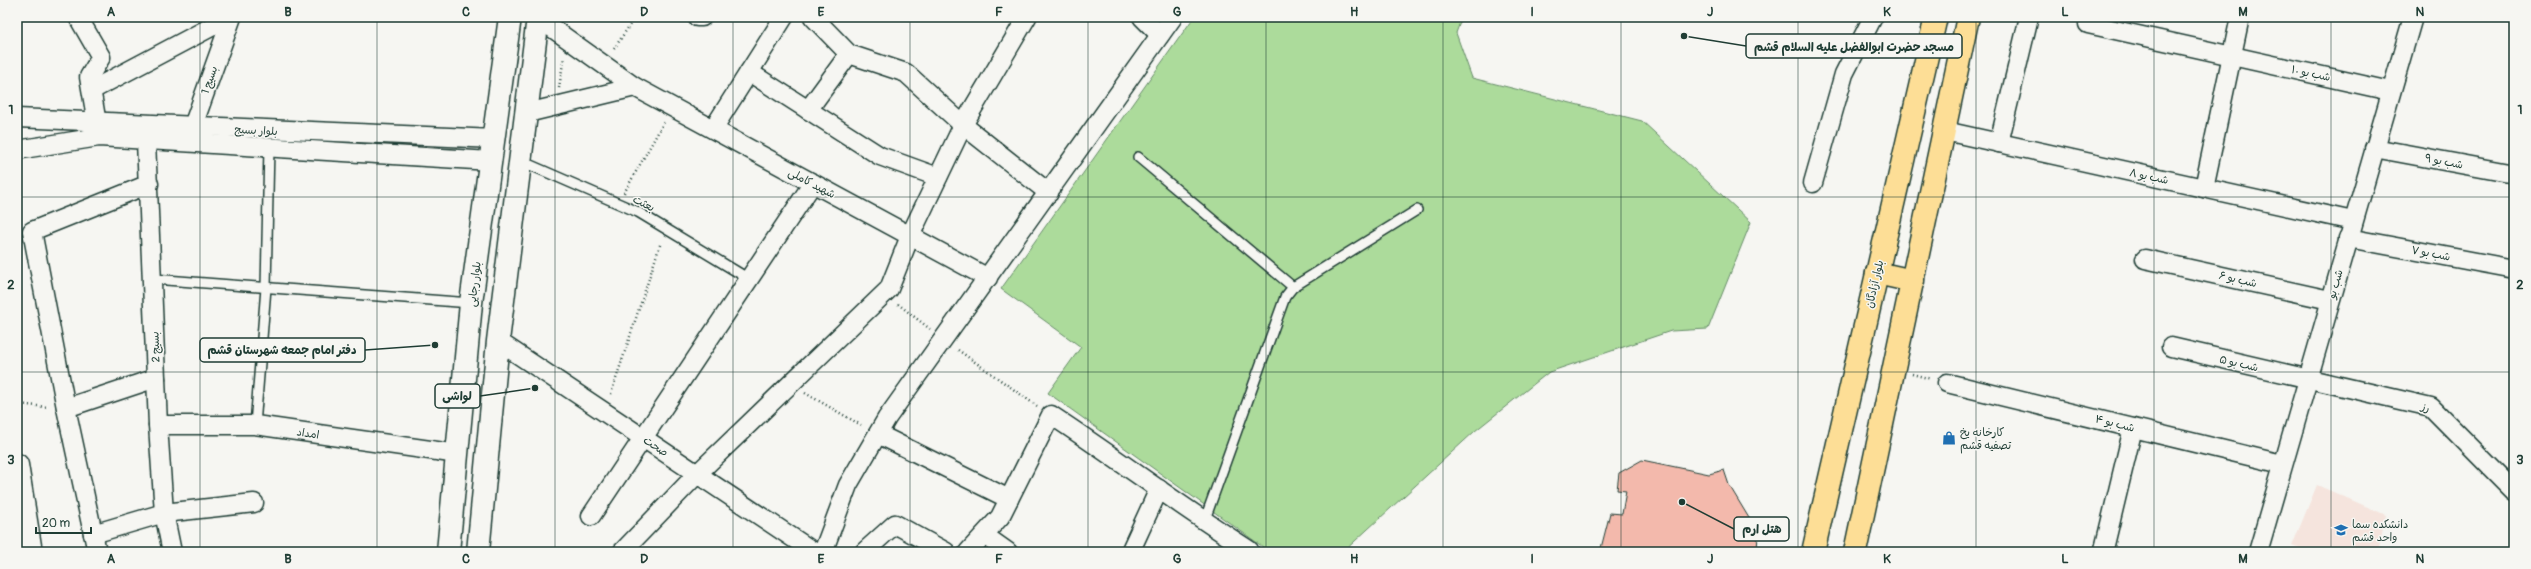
<svg xmlns="http://www.w3.org/2000/svg" width="2531" height="569" viewBox="0 0 2531 569" font-family="Pangolin,'Playpen Sans Arabic',sans-serif">
<style>
.built{fill:#f5e4dd}
.green{fill:#acdb9b;stroke:#668c68}
.building{fill:#f3b9ac;stroke:#1f3d34}
.lines{fill:none;stroke-linecap:round;stroke-linejoin:round}
.service-casing{stroke:#1f3d34;stroke-width:12}
.minor-casing{stroke:#1f3d34;stroke-width:21}
.secondary-casing{stroke:#1f3d34;stroke-width:25}
.primary-casing{stroke:#1f3d34;stroke-width:25}
.path{stroke:#1f3d34;stroke-width:2.5;stroke-dasharray:1 3;stroke-linecap:butt}
.service{stroke:#f6f6f2;stroke-width:9}
.minor{stroke:#f6f6f2;stroke-width:18}
.secondary{stroke:#f6f6f2;stroke-width:22}
.primary{stroke:#fdde96;stroke-width:22}
.grid{fill:none;stroke:#1f3d34;stroke-width:1;stroke-opacity:0.55}
.labels{text-anchor:middle;stroke-width:3;stroke-linejoin:round;paint-order:stroke}
.street-label{font-size:11px;fill:#1f3d34;stroke:#f6f6f2}
.poi-label{font-size:11px;fill:#1f3d34;stroke:#f6f6f2;text-anchor:start}
.leader{fill:none;stroke:#1f3d34;stroke-width:1.5}
.callout-dot{fill:#1f3d34;stroke:#f6f6f2;stroke-width:1.5}
.callout{fill:#f6f6f2;stroke:#1f3d34;stroke-width:1.5}
.callout-label{font-size:12px;text-anchor:middle;font-weight:bold;fill:#1f3d34}
.neatline{fill:none;stroke:#1f3d34;stroke-width:1.5}
.grid-label{font-size:13px;text-anchor:middle;font-weight:bold;fill:#1f3d34}
</style>
<rect width="100%" height="100%" fill="#f6f6f2"/>
<filter id="ink" filterUnits="userSpaceOnUse"><feTurbulence type="fractalNoise" baseFrequency=".025" numOctaves="2"/><feDisplacementMap in="SourceGraphic" scale="8" xChannelSelector="R" yChannelSelector="G"/><feConvolveMatrix kernelMatrix="1 2 1 2 8 2 1 2 1" color-interpolation-filters="sRGB"/></filter>
<g filter="url(#ink)">
<!-- built -->
<path class="built" d="M2317,485l69,30 -8,37h-71l-15,-6z"/>
<!-- green -->
<path class="green" d="M1194,17h268l-6,16 16,45 170,43 109,101 -43,107 -37,2 -122,41 -74,59 -132,121h-73l-222,-159 33,-46 -80,-58z"/>
<!-- building -->
<path class="building" d="M1642,460l67,14 15,-4 5,15 29,48 -1,19h-157l10,-39 12,1 4,-23 -9,-1 2,-17z"/>
<g class="lines">
<!-- service casing -->
<g class="service-casing">
<g id="service">
<path d="M1138,157l155,130"/>
<path d="M521,161l117,51 111,67"/>
<path d="M153,279l318,24"/>
<path d="M255,425l11,-137 3,-141"/>
<path d="M1204,522l81,-225 8,-10 124,-77"/>
</g>
</g>
<!-- minor casing -->
<g class="minor-casing">
<g id="minor">
<path d="M78,17l23,40 -12,20 10,58"/>
<path d="M697,17h5"/>
<path d="M813,17l36,37 57,19 57,52 86,68"/>
<path d="M1142,17l18,18"/>
<path d="M538,18l97,69 353,191"/>
<path d="M2088,24l302,67"/>
<path d="M749,72l131,84 58,21"/>
<path d="M92,90l138,-73"/>
<path d="M808,110l41,-56"/>
<path d="M527,113l108,-26"/>
<path d="M17,118l478,21"/>
<path d="M713,129l71,-112"/>
<path d="M1945,131l408,90"/>
<path d="M189,137l43,-120"/>
<path d="M146,141l12,284 6,88 8,39"/>
<path d="M1999,143l30,-126"/>
<path d="M2374,148l140,26"/>
<path d="M17,150l82,-13 392,24"/>
<path d="M1813,183l31,-109 29,-57"/>
<path d="M2204,188l36,-171"/>
<path d="M2348,238l166,31"/>
<path d="M2145,259l185,41"/>
<path d="M498,341l316,211"/>
<path d="M2171,347l260,60 83,84"/>
<path d="M1947,383l335,81"/>
<path d="M66,408l90,-30"/>
<path d="M158,425h97l203,29"/>
<path d="M878,434l131,65"/>
<path d="M591,516l222,-333"/>
<path d="M93,534l71,-21 90,-10"/>
<path d="M984,535l24,17"/>
<path d="M2104,549l29,-121"/>
<path d="M97,552l-31,-144 -34,-177 117,-47"/>
<path d="M622,552l75,-78 192,-185 21,-53 53,-111 64,-108"/>
<path d="M823,552l25,-67 39,-67 286,-401"/>
<path d="M864,552l31,-28 51,28"/>
<path d="M968,552l32,-35 51,-102c67,44 130,92 198,135l-1,2"/>
<path d="M1130,552l29,-63"/>
<path d="M2258,552l155,-535"/>
</g>
</g>
<!-- secondary casing -->
<g class="secondary-casing">
<g id="secondary">
<path d="M17,465l14,87"/>
<path d="M448,552l23,-249 39,-286"/>
<path d="M478,552l20,-211 40,-324"/>
</g>
</g>
<!-- primary casing -->
<g class="primary-casing">
<g id="primary">
<path d="M1877,273l36,8"/>
<path d="M1813,552l123,-535"/>
<path d="M1855,552l113,-535"/>
</g>
</g>
<!-- path -->
<g class="path">
<path d="M2055,17l17,4"/>
<path d="M614,49l21,-32"/>
<path d="M559,88l5,-31"/>
<path d="M624,193l40,-71"/>
<path d="M898,304l32,25"/>
<path d="M958,350l79,56"/>
<path d="M1912,374l19,5"/>
<path d="M805,393l56,32"/>
<path d="M611,394l50,-152"/>
<path d="M17,404l31,3"/>
</g>
<!-- service -->
<use href="#service" class="service"/>
<!-- minor -->
<use href="#minor" class="minor"/>
<!-- secondary -->
<use href="#secondary" class="secondary"/>
<!-- primary -->
<use href="#primary" class="primary"/>
</g>
</g>
<!-- grid -->
<path class="grid" d="M200,17v535M377,17v535M555,17v535M733,17v535M910,17v535M1088,17v535M1266,17v535M1443,17v535M1621,17v535M1798,17v535M1976,17v535M2154,17v535M2331,17v535M17,197h2497M17,372h2497"/>
<!-- icons -->
<defs>
<g id="shop-bare" transform="scale(1.08)"><path d="M-5-2.5h2.3a2.7 3.5 0 0 1 5.4 0H5L5.5 6h-11ZM-1.5-2.5h3a1.5 2.3 0 0 0-3 0Z" fill="#1f6fb2" stroke="#f6f6f2" stroke-width="2.5" paint-order="stroke"/></g>
<g id="university-bare" transform="scale(1.08)"><path d="M0-5L7-2L0 1L-7-2ZM-4 1L0 2.5L4 1V4Q0 6-4 4Z" fill="#1f6fb2" stroke="#f6f6f2" stroke-width="2.5" paint-order="stroke"/></g>
</defs>
<g fill-rule="evenodd">
<use href="#shop-bare" x="1949" y="438"/>
<use href="#university-bare" x="2341" y="530"/>
</g>
<g class="labels">
<!-- street labels -->
<g class="street-label">
<text transform="translate(2311 73) rotate(12)" y="4">شب بو ۱۰</text>
<text transform="translate(209 80) rotate(-71)" y="4">بسیج 1</text>
<text transform="translate(256 130) rotate(3)" y="4">بلوار بسیج</text>
<text transform="translate(2444 161) rotate(11)" y="4">شب بو ۹</text>
<text transform="translate(2149 176) rotate(12)" y="4">شب بو ۸</text>
<text transform="translate(812 183) rotate(28)" y="4">شهید کاملی</text>
<text transform="translate(644 203) rotate(27)" y="4">بعثت</text>
<text transform="translate(2431 253) rotate(11)" y="4">شب بو ۷</text>
<text transform="translate(2238 279) rotate(13)" y="4">شب بو ۶</text>
<text transform="translate(474 284) rotate(-83)" y="4">بلوار رجایی</text>
<text transform="translate(1874 284) rotate(-77)" y="4">بلوار آزادگان</text>
<text transform="translate(2335 284) rotate(-74)" y="4">شب بو</text>
<text transform="translate(155 347) rotate(-92)" y="4">بسیج 2</text>
<text transform="translate(2239 363) rotate(13)" y="4">شب بو ۵</text>
<text transform="translate(2426 407) rotate(21)" y="4">رز</text>
<text transform="translate(2115 423) rotate(14)" y="4">شب بو ۴</text>
<text transform="translate(308 433) rotate(8)" y="4">امداد</text>
<text transform="translate(656 446) rotate(34)" y="4">صحت</text>
</g>
<!-- poi labels -->
<g class="poi-label">
<text x="1960" y="436">کارخانه یخ<tspan x="1960" dy="13">تصفیه قشم</tspan></text>
<text x="2352" y="528">دانشکده سما<tspan x="2352" dy="13">واحد قشم</tspan></text>
</g>
</g>
<!-- callouts -->
<path class="leader" d="M1684 36L1746 46M435 345L365 350M535 388L480 396M1682 502L1734 529"/>
<g class="callout-dot">
<circle cx="1684" cy="36" r="4"/>
<circle cx="435" cy="345" r="4"/>
<circle cx="535" cy="388" r="4"/>
<circle cx="1682" cy="502" r="4"/>
</g>
<g class="callout">
<rect x="1746" y="34" width="216" height="24" rx="4"/>
<rect x="200" y="338" width="165" height="24" rx="4"/>
<rect x="435" y="384" width="45" height="24" rx="4"/>
<rect x="1734" y="517" width="55" height="24" rx="4"/>
</g>
<g class="callout-label">
<text x="1854" y="51">مسجد حضرت ابوالفضل علیه السلام قشم</text>
<text x="282" y="354">دفتر امام جمعه شهرستان قشم</text>
<text x="457" y="400">لواشی</text>
<text x="1762" y="533">هتل ارم</text>
</g>
<!-- margin -->
<rect width="2531" height="569" fill="none" stroke="#f6f6f2" stroke-width="44"/>
<!-- scale -->
<path d="M36 527v6h55v-6" fill="none" stroke="#1f3d34" stroke-width="2"/>
<text x="42" y="527" font-size="12" fill="#1f3d34" stroke="#f6f6f2" stroke-width="3" paint-order="stroke">20 m</text>
<rect x="22" y="22" width="2487" height="525" class="neatline"/>
<g class="grid-label">
<text x="111" y="16">A</text>
<text x="288" y="16">B</text>
<text x="466" y="16">C</text>
<text x="644" y="16">D</text>
<text x="821" y="16">E</text>
<text x="999" y="16">F</text>
<text x="1177" y="16">G</text>
<text x="1354" y="16">H</text>
<text x="1532" y="16">I</text>
<text x="1710" y="16">J</text>
<text x="1887" y="16">K</text>
<text x="2065" y="16">L</text>
<text x="2243" y="16">M</text>
<text x="2420" y="16">N</text>
<text x="11" y="114">1</text>
<text x="2520" y="114">1</text>
<text x="11" y="289">2</text>
<text x="2520" y="289">2</text>
<text x="11" y="464">3</text>
<text x="2520" y="464">3</text>
<text x="111" y="563">A</text>
<text x="288" y="563">B</text>
<text x="466" y="563">C</text>
<text x="644" y="563">D</text>
<text x="821" y="563">E</text>
<text x="999" y="563">F</text>
<text x="1177" y="563">G</text>
<text x="1354" y="563">H</text>
<text x="1532" y="563">I</text>
<text x="1710" y="563">J</text>
<text x="1887" y="563">K</text>
<text x="2065" y="563">L</text>
<text x="2243" y="563">M</text>
<text x="2420" y="563">N</text>
</g>
</svg>
